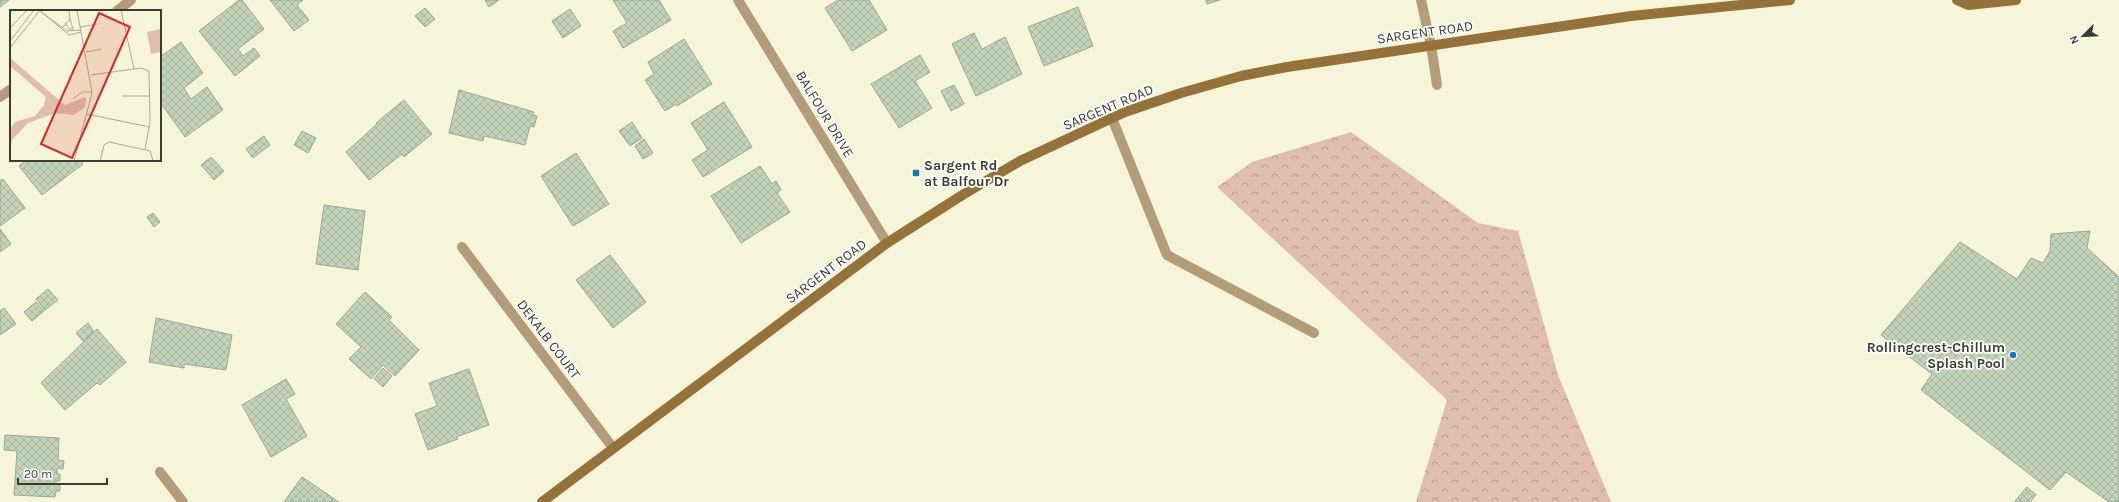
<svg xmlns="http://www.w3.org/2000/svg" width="2119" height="502" viewBox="0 0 2119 502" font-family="Karla,sans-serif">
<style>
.forest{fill:url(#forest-crowns)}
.building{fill:url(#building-cross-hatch);stroke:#9aa992}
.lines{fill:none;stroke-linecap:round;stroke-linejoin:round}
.lane{stroke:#b39c79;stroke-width:10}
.street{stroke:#b39c79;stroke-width:10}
.secondary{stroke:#94723a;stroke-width:10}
.poi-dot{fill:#1577c3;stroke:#fff;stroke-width:1.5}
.labels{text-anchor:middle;stroke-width:3.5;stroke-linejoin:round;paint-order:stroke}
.street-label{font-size:14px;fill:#3b3b30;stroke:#fff}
.poi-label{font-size:14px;font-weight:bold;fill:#3b3b30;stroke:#fff;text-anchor:start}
.inset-road{fill:none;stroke:#abab95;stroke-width:1}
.view{fill:#d62828;fill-opacity:0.15;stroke:#d62828;stroke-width:2}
.inset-edge{fill:none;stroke:#3b3b30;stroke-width:2}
</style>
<defs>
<pattern id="forest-crowns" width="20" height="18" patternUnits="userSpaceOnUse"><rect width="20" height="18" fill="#e0bead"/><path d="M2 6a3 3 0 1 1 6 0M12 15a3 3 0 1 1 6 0" fill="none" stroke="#b79c8d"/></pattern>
<pattern id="building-cross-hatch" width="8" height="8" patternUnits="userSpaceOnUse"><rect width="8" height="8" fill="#c2d3ba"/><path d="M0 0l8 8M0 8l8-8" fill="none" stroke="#a8b6a0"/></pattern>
</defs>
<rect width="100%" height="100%" fill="#f6f5d9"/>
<!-- forest -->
<path class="forest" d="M1351,132l127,91 40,8 40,144 53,127h-195l31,-102 -230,-213 35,-25z"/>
<!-- building -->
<g class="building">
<path d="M0,0h9l-9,7z"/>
<path d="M239,0h3l22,29 -26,20 5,7 11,-8 6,8 -25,20 -36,-45z"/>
<path d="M270,0h33l-6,5 12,15 -15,11z"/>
<path d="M485,0h14l-10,7z"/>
<path d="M613,0h46l12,20 -48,28 -10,-17 14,-8z"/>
<path d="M838,0h31l18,30 -35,21 -27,-43z"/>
<path d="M1206,0h14l-13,4z"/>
<path d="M1078,7l15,39 -49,20 -16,-39z"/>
<path d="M425,8l10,11 -10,8 -10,-11z"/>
<path d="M570,9l11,17 -18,12 -11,-17z"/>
<path d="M974,33l8,16 23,-12 17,37 -46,22 -24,-52z"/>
<path d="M684,39l28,45 -35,22 -1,-2 -11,7 -20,-31 9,-6 -6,-12z"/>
<path d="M181,42l22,31 -19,15 7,11 16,-12 16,23 -38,27 -25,-35v-45z"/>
<path d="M920,55l10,17 -15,9 17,27 -33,20 -28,-44z"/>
<path d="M954,85l10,19 -13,7 -10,-20z"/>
<path d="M459,90l75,22 -2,3 5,1 -3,11 -4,-1 -5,19 -41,-9 -1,5 -34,-8z"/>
<path d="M404,100l28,34 -28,23 -2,-3 -33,26 -23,-28 31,-28 -1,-1z"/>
<path d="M724,102l28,45 -49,30 -11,-17 16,-10 -17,-27z"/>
<path d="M632,122l10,16 -12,8 -11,-15z"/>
<path d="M302,131l14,7 -8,15 -14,-8z"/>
<path d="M264,136l6,9 -17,13 -7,-9z"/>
<path d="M644,139l9,14 -10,6 -8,-13z"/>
<path d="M576,153l33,51 -36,22 -32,-50z"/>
<path d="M211,157l13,14 -10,9 -13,-15z"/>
<path d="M26,160h54l3,4 -41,31 -23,-29z"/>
<path d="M760,166l12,18 4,-3 5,9 -4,3 13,19 -49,31 -30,-47z"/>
<path d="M3,179l22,29 -25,18v-45z"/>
<path d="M324,205l41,6 -7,59 -42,-6z"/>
<path d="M153,213l7,9 -6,5 -7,-10z"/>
<path d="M0,229l11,15 -11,8z"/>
<path d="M2090,231l-3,17 32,29v225h-10l-43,-30 -16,18 -129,-100 11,-16 -51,-39 79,-93 57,37 14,-21 12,5 7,-12 1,-17z"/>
<path d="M610,255l36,47 -33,26 -37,-48z"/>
<path d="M48,289l10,11 -13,10 -9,-11z"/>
<path d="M365,292l27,25 -3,3 30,30 -24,26 -12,-11 -12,14 -22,-20 12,-12 -25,-23z"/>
<path d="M36,302l8,9 -12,10 -8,-9z"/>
<path d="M4,308l12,16 -16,11v-24z"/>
<path d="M156,318l76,17 -6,35 -42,-6v4l-35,-6z"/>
<path d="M88,323l6,9 -11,9 -7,-8z"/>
<path d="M97,329l29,33 -26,23 -3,-2 -32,27 -24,-27z"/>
<path d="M383,368l9,8 -9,11 -9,-8z"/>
<path d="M469,369l20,56 -33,12 2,2 -30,11 -13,-36 22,-8 -8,-23z"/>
<path d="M286,379l9,15 -9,5 21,37 -36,21 -29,-52z"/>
<path d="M5,435l54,3 -1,22 6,1 -1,8 -6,-1v6h3v7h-4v3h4v7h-4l-1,6 -41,-2 3,-44 -13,-1z"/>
<path d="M302,477l37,25h-55z"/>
<path d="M2027,487l9,8 -6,7h-13l-2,-1z"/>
</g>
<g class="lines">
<!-- lane -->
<g class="lane">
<path d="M1431,45l6,40"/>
<path d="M1112,118l55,137 147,78"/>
</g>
<!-- street -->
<g class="street">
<path d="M738,0l149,243"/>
<path d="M1421,0l10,45"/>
<path d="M117,11l14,-11"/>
<path d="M0,97l11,-8"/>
<path d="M462,247l151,201"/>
<path d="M160,472l23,30"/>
</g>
<!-- secondary -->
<g class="secondary">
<path d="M1957,0l11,5 48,-5"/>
<path d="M542,502l345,-259 77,-49 56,-33 105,-49 56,-19 60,-17 46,-9 344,-51 159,-16"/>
</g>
</g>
<!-- markers -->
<g class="poi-dot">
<rect x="912" y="169" width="8" height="8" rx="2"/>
<circle cx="2013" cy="355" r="4"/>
</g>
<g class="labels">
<!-- street labels -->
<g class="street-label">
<text transform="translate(1425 32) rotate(-8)" y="5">SARGENT ROAD</text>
<text transform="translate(1108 107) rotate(-23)" y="5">SARGENT ROAD</text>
<text transform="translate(825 114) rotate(59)" y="5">BALFOUR DRIVE</text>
<text transform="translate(826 271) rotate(-37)" y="5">SARGENT ROAD</text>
<text transform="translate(549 339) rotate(53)" y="5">DEKALB COURT</text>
</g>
<!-- poi labels -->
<g class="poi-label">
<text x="924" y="170">Sargent Rd<tspan x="924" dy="16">at Balfour Dr</tspan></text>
<text x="2005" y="352" text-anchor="end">Rollingcrest-Chillum<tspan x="2005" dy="16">Splash Pool</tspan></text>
</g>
</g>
<!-- overview -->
<g transform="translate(10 10)">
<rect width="151" height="151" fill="#f6f5d9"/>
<path d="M151,19v23l-10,2 -4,-22zM0,48l55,47 20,-8 1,3 -1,7 -11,8 -19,-2 -27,10 -16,17 -2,8v-19l5,-7 20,-6 9,-11 2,-8 -36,-31z" fill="#e0bead"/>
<path class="inset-road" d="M29,0l30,25 12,-3M111,0l13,59M30,1l27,20 14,-1M55,13l4,6h4l-3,-10M53,17l7,-8 -1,-9M70,17l17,-3M0,18l17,-18M0,31l24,-31M0,38l30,-38M76,42l16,-3M81,65l50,-7 8,3 1,52 -5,26M112,86h28M63,89l9,-7h10M76,104l64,13M64,151l18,-68 -15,-83M90,151l4,-16 5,-3 41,9 3,10"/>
<path class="view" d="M89,3l31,14 -58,131 -31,-14z"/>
<rect width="151" height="151" class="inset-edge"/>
</g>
<!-- north arrow -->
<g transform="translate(2083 36) rotate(246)" stroke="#ffffff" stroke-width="3" paint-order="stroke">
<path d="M0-3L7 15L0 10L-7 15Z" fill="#3b3b30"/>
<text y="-6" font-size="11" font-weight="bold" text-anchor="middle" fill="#3b3b30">N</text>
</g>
<!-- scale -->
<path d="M18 478v6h89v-6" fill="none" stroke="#3b3b30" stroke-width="2"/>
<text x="24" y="478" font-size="12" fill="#3b3b30" stroke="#ffffff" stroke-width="3" paint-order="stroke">20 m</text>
</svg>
